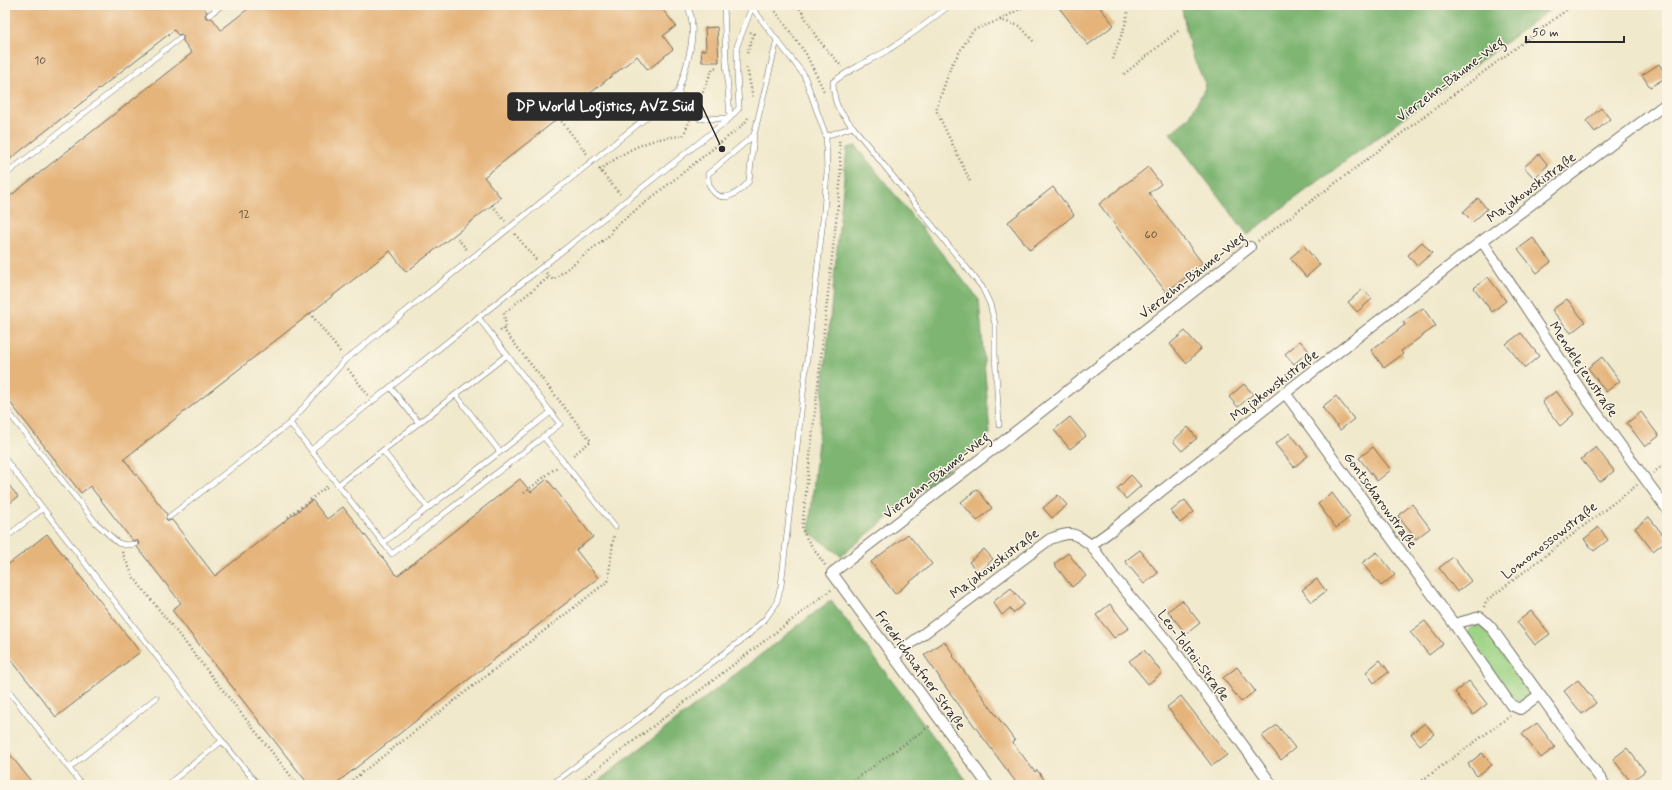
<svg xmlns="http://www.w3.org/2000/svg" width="1672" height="790" viewBox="0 0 1672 790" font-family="Mynerve,sans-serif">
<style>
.green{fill:#9dd385;stroke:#647f58}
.forest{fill:#7eb572;stroke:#54704e}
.building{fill:#e5b47a}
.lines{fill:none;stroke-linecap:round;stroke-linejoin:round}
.service-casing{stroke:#706e63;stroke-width:6}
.minor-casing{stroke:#706e63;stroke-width:12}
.path{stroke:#706e63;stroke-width:2.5;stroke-dasharray:1 3;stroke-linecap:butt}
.service{stroke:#fff;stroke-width:5}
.minor{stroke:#fff;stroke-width:10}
.labels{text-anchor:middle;stroke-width:3;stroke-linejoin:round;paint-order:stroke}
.number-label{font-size:12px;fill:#5a4d3f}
.street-label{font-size:14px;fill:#2b2b2b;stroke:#fcf5e5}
.leader{fill:none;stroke:#2b2b2b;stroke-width:1.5}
.callout-dot{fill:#2b2b2b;stroke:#fcf5e5;stroke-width:1.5}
.callout{fill:#2b2b2b;stroke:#2b2b2b;stroke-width:1.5}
.callout-label{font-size:15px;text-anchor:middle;font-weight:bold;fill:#fff}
</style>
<rect width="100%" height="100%" fill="#fcf5e5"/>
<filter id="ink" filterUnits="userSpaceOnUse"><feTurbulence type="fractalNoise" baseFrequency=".025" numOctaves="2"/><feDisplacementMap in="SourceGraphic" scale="8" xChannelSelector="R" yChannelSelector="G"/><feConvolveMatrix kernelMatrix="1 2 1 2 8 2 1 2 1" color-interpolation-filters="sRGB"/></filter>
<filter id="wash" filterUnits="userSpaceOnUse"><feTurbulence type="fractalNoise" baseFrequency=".012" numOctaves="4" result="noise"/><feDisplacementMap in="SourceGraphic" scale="16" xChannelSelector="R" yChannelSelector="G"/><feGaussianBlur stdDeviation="0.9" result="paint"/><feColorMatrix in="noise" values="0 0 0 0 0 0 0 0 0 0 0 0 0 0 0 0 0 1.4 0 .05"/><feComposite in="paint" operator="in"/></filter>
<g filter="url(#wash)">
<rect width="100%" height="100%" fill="#f0e9cc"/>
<!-- green -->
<path class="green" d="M1472,626h7l5,2 45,61 1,8c-7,4 -12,5 -18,1l-41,-56c-3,-7 -4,-10 1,-16z"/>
<!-- forest -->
<g class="forest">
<path d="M1181,5h375l-275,204 -33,26 -78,-102 19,-15 17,-32 -15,-34z"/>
<path d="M856,146l123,154 11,134 -149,122 -32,-24 38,-384z"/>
<path d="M831,600l139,185h-377z"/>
</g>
<g id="blocks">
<!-- building -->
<g class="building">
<path d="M5,5h196l6,7 -2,3 1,3h6l9,12 32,-25h406l17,21 -13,10 10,13 -25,21 -11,-14 -153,121 17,21 -48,38 -47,36 -16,-21 -266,208 43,55 -1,5 2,2 4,-1 43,56 97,-76 15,19 16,-12 54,69 123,-97 11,13 16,-13 46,58 -17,13 22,28 -264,207h-25l-137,-175 9,-7 -44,-56 2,-3 -1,-3 -6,-1 -42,-54 -9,7 -76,-97v-196l187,-147 -9,-12v-5l-2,-2 -3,1 -4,-5 -169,133z"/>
<path d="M1057,5h41l16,20 -26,20z"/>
<path d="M717,27l2,35h-17l-1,-12h5l-1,-22z"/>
<path d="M1659,64l8,13 -17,10 -8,-12z"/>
<path d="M1601,108l9,11 -15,13 -9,-11z"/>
<path d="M1539,154l9,11 -14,13 -10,-11z"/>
<path d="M1148,167l13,17 -12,9 54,71 -37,28 -67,-88z"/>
<path d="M1053,187l21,28 -44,35 -22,-28z"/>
<path d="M1478,198l9,11 -14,13 -10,-10z"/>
<path d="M1533,238l18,24 -14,11 -19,-24z"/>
<path d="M1422,242l10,11 -15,13 -9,-11z"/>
<path d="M1304,246l16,19 -14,12 -16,-19z"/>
<path d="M1488,277l18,24 -14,11 -18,-24z"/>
<path d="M1363,289l9,10 -15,13 -9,-10z"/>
<path d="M1567,299l18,23 -14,11 -19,-23z"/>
<path d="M1423,308l13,18 -35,25 2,3 -19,14 -13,-18 34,-25 -2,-3z"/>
<path d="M1185,331l16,18 -15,14 -16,-19z"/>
<path d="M1521,333l18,23 -14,12 -19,-24z"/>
<path d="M1300,341l9,10 -15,13 -9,-10z"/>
<path d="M1602,357l18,24 -14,11 -18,-24z"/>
<path d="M1244,384l9,10 -15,13 -9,-10z"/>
<path d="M1556,391l18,23 -14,12 -18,-24z"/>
<path d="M1336,396l18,23 -14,11 -18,-23z"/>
<path d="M1641,412l18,24 -14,11 -18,-24z"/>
<path d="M1070,417l16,19 -16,13 -16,-19z"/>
<path d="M1188,427l9,11 -15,13 -9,-10z"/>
<path d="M1290,433l18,23 -14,11 -19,-23z"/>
<path d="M1373,447l18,23 -14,11 -18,-23z"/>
<path d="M1596,447l18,24 -14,11 -19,-23z"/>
<path d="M1131,475l10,11 -15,13 -9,-10z"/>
<path d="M5,480l13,17 -13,10z"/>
<path d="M977,489l15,19 -15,13 -16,-19z"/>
<path d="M1332,493l18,24 -14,11 -18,-24z"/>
<path d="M1058,495l9,10 -15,13 -9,-10z"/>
<path d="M1185,500l9,12 -14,11 -9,-12z"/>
<path d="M1412,504l18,24 -14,11 -18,-23z"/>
<path d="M1649,517l18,23 -14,11 -18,-23z"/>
<path d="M1599,527l9,13 -14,11 -10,-12z"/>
<path d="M47,534l93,118 -84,65 -51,-65v-85z"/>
<path d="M908,534l24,30 -37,30 -24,-32z"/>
<path d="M984,549l9,10 -14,14 -10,-11z"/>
<path d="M1140,550l18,23 -14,11 -19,-23z"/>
<path d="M1377,552l18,23 -14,11 -19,-23z"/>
<path d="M1068,553l18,23 -14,11 -18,-23z"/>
<path d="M1453,557l18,24 -14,11 -18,-24z"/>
<path d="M1317,579l9,12 -14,11 -10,-12z"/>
<path d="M1011,588l13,16 -11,9 -3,-5 -8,7 -9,-13z"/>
<path d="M1182,600l18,23 -14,11 -18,-23z"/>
<path d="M1110,604l19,24 -15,10 -18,-23z"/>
<path d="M1531,611l19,23 -15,11 -18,-23z"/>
<path d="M1425,621l18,23 -14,11 -19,-23z"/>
<path d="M944,641l10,14 -1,1 62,85 -2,2 22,29 2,-2 11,15h-30l-79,-107h1l-16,-23z"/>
<path d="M1144,650l18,23 -14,11 -19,-23z"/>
<path d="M1380,660l9,12 -15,11 -8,-11z"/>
<path d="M1237,667l18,24 -14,11 -18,-24z"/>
<path d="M1578,680l18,23 -14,11 -18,-23z"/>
<path d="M1469,681l18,23 -14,11 -18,-23z"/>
<path d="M1181,696l46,59 -15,11 -45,-59z"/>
<path d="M1425,723l9,11 -14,11 -9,-11z"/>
<path d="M1537,723l18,24 -14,11 -19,-24z"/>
<path d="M1277,725l18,23 -14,12 -19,-24z"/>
<path d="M5,748l29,37h-29z"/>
<path d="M1627,748l18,23 -14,11 -18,-23z"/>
<path d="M1482,753l10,12 -15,11 -9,-12z"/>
</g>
</g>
</g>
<g filter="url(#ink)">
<use href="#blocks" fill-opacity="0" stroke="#706e63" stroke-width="1"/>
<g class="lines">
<!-- service casing -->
<g class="service-casing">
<g id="service">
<path d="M724,5l2,56 4,57"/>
<path d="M209,15l13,-10"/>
<path d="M678,92l22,27 30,-1"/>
<path d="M853,127c-15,-17 -19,-22 -20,-45 17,-13 36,-21 55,-32 22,-14 42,-29 62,-45"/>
<path d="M754,135l-5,46c-4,5 -9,10 -15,13 -16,9 -27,-5 -26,-20l46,-39 23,-95"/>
<path d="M826,136l27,-9 129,160 8,17 5,20v30l4,71"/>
<path d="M5,175l175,-137"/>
<path d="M390,387l29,36"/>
<path d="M456,395l44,57"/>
<path d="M5,408l90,114 23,21 8,2 9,-1"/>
<path d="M290,423l102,131 168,-130 -82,-107"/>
<path d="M543,436l72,91"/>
<path d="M311,450l419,-332 9,-10 -2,-35v-27l15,-39"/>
<path d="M383,451l45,57"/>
<path d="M5,459l217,282 -55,44"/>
<path d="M338,485l169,-130"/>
<path d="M169,517l121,-94 54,-62 334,-269c8,-24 22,-62 9,-87"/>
<path d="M5,538l37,-29"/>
<path d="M383,543l168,-131"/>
<path d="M5,686l77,99"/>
<path d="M222,741l36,44"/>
<path d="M69,768l87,-70"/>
<path d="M551,785l196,-149 18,-17 11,-15 5,-18 43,-375 3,-39 -1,-36 -22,-61 -54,-70"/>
</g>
</g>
<!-- minor casing -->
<g class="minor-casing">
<g id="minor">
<path d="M1482,241l106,160 79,108"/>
<path d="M1285,393l169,231 26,-7 10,9 115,159"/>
<path d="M1091,545l22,31 59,71 100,138"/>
<path d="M1454,624l57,81 9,4 19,-14"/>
<path d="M894,656l156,-117c21,-8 23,-7 41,6l21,-15 173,-137 197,-152 185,-138"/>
<path d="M988,785l-156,-212 173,-133 245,-193"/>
</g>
</g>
<!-- path -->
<g class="path">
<path d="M771,5l35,49 18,37"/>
<path d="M798,5l19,33 25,29"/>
<path d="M1000,20l27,-15"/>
<path d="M747,53l7,-19 -4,-2"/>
<path d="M1113,59l13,-37 3,-17"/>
<path d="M747,68l6,30"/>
<path d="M1124,74l54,-43"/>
<path d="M698,103l15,-35 5,-1"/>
<path d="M559,118l28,36"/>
<path d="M599,169l21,25"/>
<path d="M600,170c28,-21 48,-32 83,-34l7,-16"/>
<path d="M970,181l-34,-71 15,-44 22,-36 27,-10 20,6 14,16"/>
<path d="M492,205l13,16"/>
<path d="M515,234l22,27"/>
<path d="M458,239l10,12"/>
<path d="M1258,241l315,-236"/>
<path d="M546,273l7,7 58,-46 1,-5 132,-105 4,-6"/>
<path d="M310,313l31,40"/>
<path d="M503,329l88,112 -20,16"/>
<path d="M500,331l6,-4 -2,-14 45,-36"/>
<path d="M348,369l20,26"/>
<path d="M1653,473l14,-11"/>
<path d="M524,493l33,-26"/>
<path d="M288,517l41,-32"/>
<path d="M122,552l12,26 164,207"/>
<path d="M825,565l-18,-26 -5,-10 39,-353 -2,-37"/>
<path d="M1484,607l2,-6 151,-116"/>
<path d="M346,785l262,-204 6,-47"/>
<path d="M576,785l255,-195"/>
<path d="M847,785l84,-60"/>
<path d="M1416,785l94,-69"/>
</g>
<!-- service -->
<use href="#service" class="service"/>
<!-- minor -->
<use href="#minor" class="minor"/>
</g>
</g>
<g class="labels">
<!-- number labels -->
<g class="number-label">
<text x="40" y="64">10</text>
<text x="244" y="218">12</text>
<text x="1151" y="238">60</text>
</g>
<!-- street labels -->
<g class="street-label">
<text transform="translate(1450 79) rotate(-37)" y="5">Vierzehn-Bäume-Weg</text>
<text transform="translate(1531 187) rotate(-37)" y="5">Majakowskistraße</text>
<text transform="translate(1192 275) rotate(-38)" y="5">Vierzehn-Bäume-Weg</text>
<text transform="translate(1584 369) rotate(56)" y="5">Mendelejewstraße</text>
<text transform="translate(1274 385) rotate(-38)" y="5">Majakowskistraße</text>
<text transform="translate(936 475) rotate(-38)" y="5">Vierzehn-Bäume-Weg</text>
<text transform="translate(1381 500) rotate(54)" y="5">Gontscharowstraße</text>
<text transform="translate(1549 540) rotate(-38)" y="5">Lomonossowstraße</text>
<text transform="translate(994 563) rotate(-37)" y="5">Majakowskistraße</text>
<text transform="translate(1194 655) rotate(53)" y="5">Leo-Tolstoi-Straße</text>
<text transform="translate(921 670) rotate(54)" y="5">Friedrichshafner Straße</text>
</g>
</g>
<!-- callouts -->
<path class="leader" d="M722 149L702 106"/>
<circle class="callout-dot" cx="722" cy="149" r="4"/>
<rect class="callout" x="508" y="93" width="194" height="27" rx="4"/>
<g class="callout-label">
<text x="605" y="111">DP World Logistics, AVZ Süd</text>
</g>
<!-- margin -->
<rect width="1672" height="790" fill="none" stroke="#fcf5e5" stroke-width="20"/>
<!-- scale -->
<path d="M1526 36v6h98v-6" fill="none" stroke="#2b2b2b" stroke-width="2"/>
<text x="1532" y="36" font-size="12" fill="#2b2b2b" stroke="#fcf5e5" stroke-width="3" paint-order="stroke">50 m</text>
</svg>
